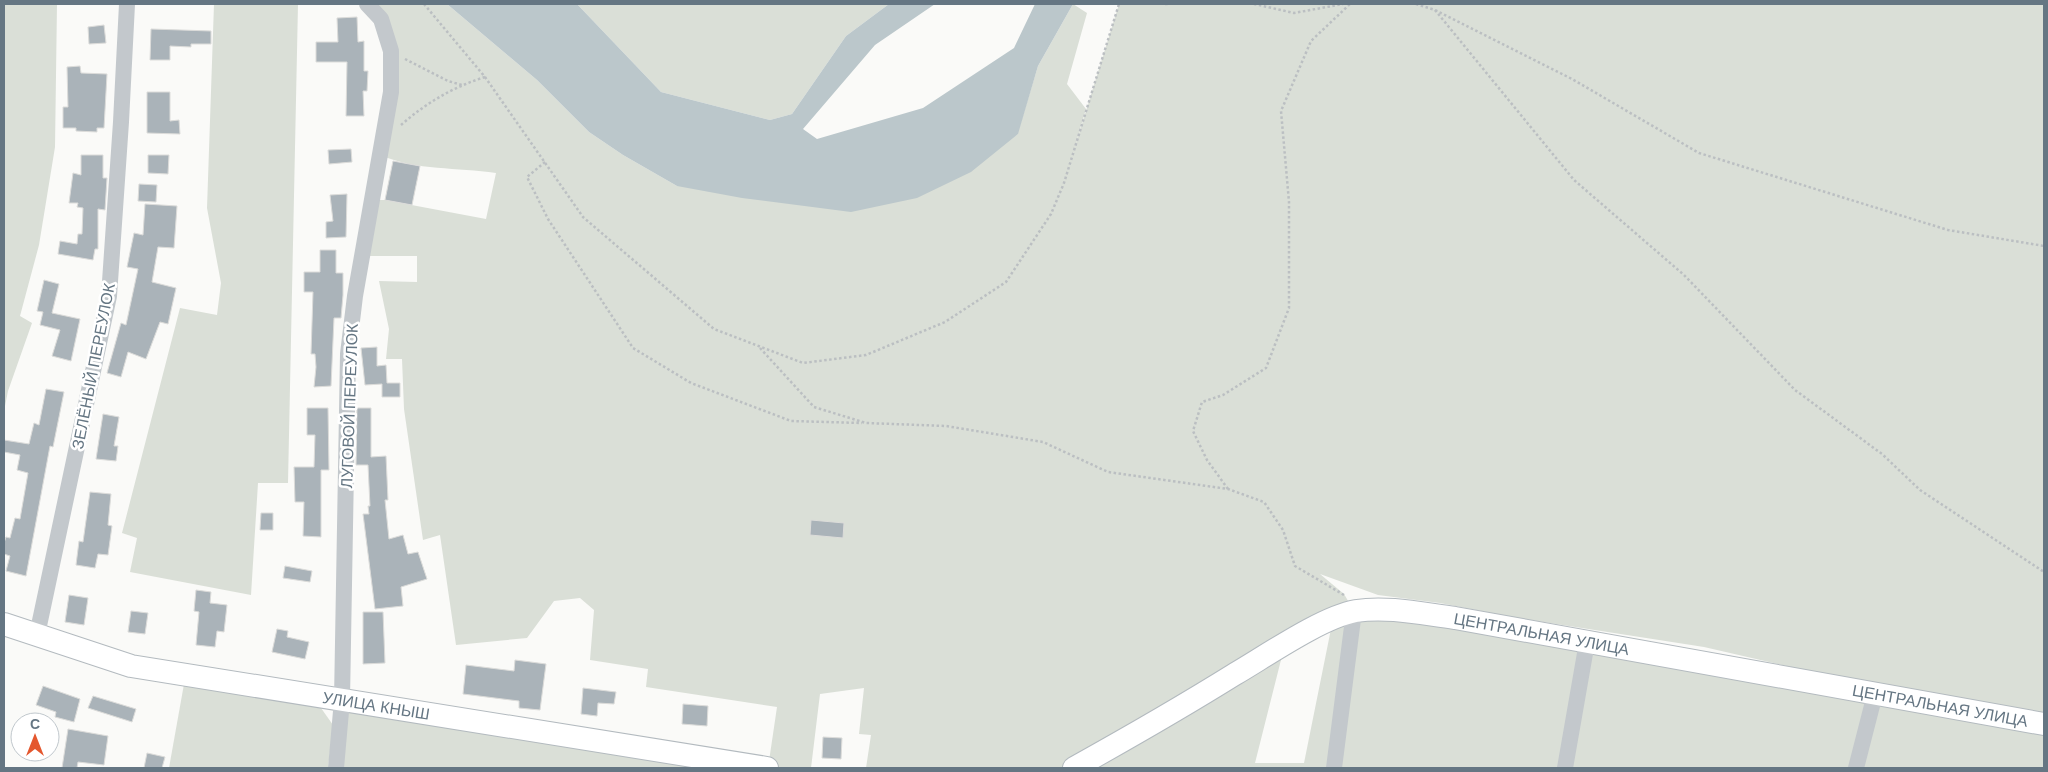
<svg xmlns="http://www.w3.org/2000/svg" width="2048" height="772" viewBox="0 0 2048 772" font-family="Helvetica,sans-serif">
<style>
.green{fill:#dadfd7;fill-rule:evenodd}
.water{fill:#bbc7cb}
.building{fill:#aab3b9;stroke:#dcdcda}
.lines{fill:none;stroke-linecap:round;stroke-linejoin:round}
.secondary-casing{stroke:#b3babf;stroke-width:24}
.path{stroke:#bbbfc2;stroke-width:2.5;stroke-dasharray:2.5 2.5;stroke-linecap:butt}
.street{stroke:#c3c8cc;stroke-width:16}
.secondary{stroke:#fff;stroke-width:22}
.labels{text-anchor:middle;stroke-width:5;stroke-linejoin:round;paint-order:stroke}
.street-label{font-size:16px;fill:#657683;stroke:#fff}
</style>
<rect width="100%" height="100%" fill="#fafaf8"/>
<!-- green -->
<g class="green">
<path d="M4,4h53l-2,143 -16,98 -19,71 12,7 -24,68 -4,20z"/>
<path d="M214,4h84l-10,479h-30l-7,112 -121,-23 7,-34 -15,-5 58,-225 37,7 4,-32 -14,-75z"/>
<path d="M367,4h80l90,76 52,52 34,23 54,31 340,-51 21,-69 35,-62 14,9 -20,71 19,25 -13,44 46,-149h925v711l-153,-25 -187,-43 -192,-30 -72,-14 -62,-8 -58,-21 24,20 10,17 690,113v44h-1178l5,-33 -12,-1 5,-46 -44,6 -9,74h-475l6,-68 426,68 9,-61 -131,-20 2,-18 -58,-9 4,-50 -14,-12 -26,3 -27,37 -71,7 -16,-110 -17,5 -19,-131 -2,-50h-16l3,-30 -10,-48 38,1v-26h-55l10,-56h13l101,19 10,-46c-39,-6 -79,-2 -116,-18l11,-104zM1333,619l-29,144h-49l30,-119z"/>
<path d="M577,4h312l-43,32 -54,78 -22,6 -109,-28z"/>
<path d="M184,684l137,24 12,17 -5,43h-159z"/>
</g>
<!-- water -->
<path class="water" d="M447,4h130l84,88 109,28 22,-6 54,-78 43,-32h46l-60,41 -72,84 14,10 106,-31 91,-60 21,-44h38l-35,62 -20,68 -47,38 -54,26 -66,14 -109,-14 -65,-12 -54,-31 -34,-23 -52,-52z"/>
<!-- building -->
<g class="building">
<path d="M357,17l1,25 6,-1v30h4l-1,20h-4l1,25h-18l1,-54h-31v-20h22l-1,-24z"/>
<path d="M104,25l2,18 -17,1 -1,-17z"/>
<path d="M151,29l60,2v13h-20v3l-21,-1v14h-20z"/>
<path d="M80,66l1,7 26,1 -3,54h-7v4l-21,-1v-3h-13v-21h5l-1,-40z"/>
<path d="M147,92h23v29l9,-1 1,14 -33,-1z"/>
<path d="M351,149l1,13 -23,2 -1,-14z"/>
<path d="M81,155h22v23h4l-2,32 -7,-1v40h-3l-2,11 -35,-6 2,-13 17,3 1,-10h4l1,-26 -6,-1 1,-4h-9l4,-30 8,2z"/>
<path d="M148,155h21l-1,19 -20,-1z"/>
<path d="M393,161l27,5 -8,39 -27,-5z"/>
<path d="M139,184l18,1 -1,17 -18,-1z"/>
<path d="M347,194l-1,43 -20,1v-16l7,-1 -3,-26z"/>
<path d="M145,204l32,2 -3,42 -16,-1 -6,35 24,6 -8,36 -8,-2 -14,37 -18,-7 -7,25 -14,-4 14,-50 5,2 12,-56 -11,-2 7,-34 9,2z"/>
<path d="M320,250h16v23h7v22l-2,23h-7l-3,68 -17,1 2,-20 -1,-13h-4l2,-62h-9v-20h16z"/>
<path d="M44,280l15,4 -7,29 28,6 -9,42 -19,-5 8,-26 -20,-5 3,-13 -6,-1z"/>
<path d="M377,347v19l9,-1 1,18h13v14h-18v-13l-17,1 -4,-37z"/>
<path d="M46,389l18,3 -11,55 -3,-1 -24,130 -20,-5 4,-15 -6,-2v-11l2,-6 4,1 5,-20 5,1 8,-46 -11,-3 3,-15 -16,-3v-12l25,4 5,-21 5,2z"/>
<path d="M307,408h21l1,62h-8v67l-18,-1 1,-34h-9l-1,-35h20l1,-32h-8z"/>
<path d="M357,408h14v49l15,-1 2,44h-3l4,39 14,-4 5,19 10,-2 9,27 -26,8 2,19 -28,3 -12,-95h6l-1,-8h2l-2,-41h-12z"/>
<path d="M103,414l16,3 -5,29h4l-2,15 -20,-2z"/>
<path d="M90,492l21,2 -3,31 4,1 -4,29 -10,-1 -3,14 -19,-3 3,-24 4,1z"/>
<path d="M261,513h12v17h-13z"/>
<path d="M811,520l33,3 -1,15 -33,-3z"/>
<path d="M285,566l27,5 -2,11 -27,-4z"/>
<path d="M196,590l15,2 -1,11 17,2 -3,27 -7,-1 -2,16 -19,-2 3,-33 -5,-1z"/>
<path d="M69,595l19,3 -4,27 -19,-3z"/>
<path d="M131,611l17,2 -3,21 -17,-2z"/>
<path d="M363,612h20l2,51 -22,1z"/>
<path d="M277,629l11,2 -1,6 22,5 -4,17 -33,-7z"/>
<path d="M515,660l31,4 -6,46 -21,-2v-7l-56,-7 3,-29 48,6z"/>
<path d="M43,686l37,13 -6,23 -19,-5 1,-5 -20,-7z"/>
<path d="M583,688l33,4 -2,12 -16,-1 -1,13 -16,-2z"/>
<path d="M93,696l43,13 -4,13 -44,-14z"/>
<path d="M683,704l25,2 -1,20 -25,-2z"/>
<path d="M68,729l40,7 -4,29 -26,-3 -1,6h-15z"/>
<path d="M823,737l19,1 -1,21 -19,-1z"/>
<path d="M147,753l18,4 -3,11h-18z"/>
</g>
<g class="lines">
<!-- secondary casing -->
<g class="secondary-casing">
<g id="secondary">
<path id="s1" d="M4,624l127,42 636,102"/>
<path id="s2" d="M1074,768c54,-30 108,-61 161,-94 31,-18 87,-57 121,-63 32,-5 67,3 99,7l589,106"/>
</g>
</g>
<!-- path -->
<g class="path">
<path d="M424,4l61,73 98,140 131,112 89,34 63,-8 79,-33 61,-40 45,-68 13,-31 55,-179"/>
<path d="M1165,4h3"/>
<path d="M1254,4l40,9 49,-9"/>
<path d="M1416,4l19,6 137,69 127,74 249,77 96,16"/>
<path d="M1435,10l139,170 110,95 111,115 87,64 38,36 124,82"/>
<path d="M405,59l43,22 14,4"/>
<path d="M401,125c25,-22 52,-38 84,-48"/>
<path d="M545,162l-18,15 21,42 85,129 58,35 100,38 71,2"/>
<path d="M760,348l54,59 52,16 80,3 97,16 65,30 120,17 36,13 19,28 12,36 49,29"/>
<path d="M1228,489l-21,-29 -14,-29 9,-29 21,-7 43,-27 23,-60v-106l-8,-91 30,-70 39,-37"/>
</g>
<!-- street -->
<g class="street">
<path d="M37,635l72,-339 12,-174 6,-118"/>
<path d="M336,768l6,-68 6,-346 7,-58 36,-204v-41l-10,-32 -14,-15"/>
<path d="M1334,768l20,-157"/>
<path d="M1565,768l22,-126"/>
<path d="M1856,768l19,-74"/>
</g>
<!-- secondary -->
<use href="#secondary" class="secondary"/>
</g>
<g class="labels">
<!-- street labels -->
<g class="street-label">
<text transform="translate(93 366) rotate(-79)" y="6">ЗЕЛЁНЫЙ ПЕРЕУЛОК</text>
<text transform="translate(349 406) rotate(-88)" y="6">ЛУГОВОЙ ПЕРЕУЛОК</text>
<text dy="6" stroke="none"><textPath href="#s2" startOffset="511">ЦЕНТРАЛЬНАЯ УЛИЦА</textPath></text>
<text dy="6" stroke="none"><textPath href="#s2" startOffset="916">ЦЕНТРАЛЬНАЯ УЛИЦА</textPath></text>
<text dy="6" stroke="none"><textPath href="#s1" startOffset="382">УЛИЦА КНЫШ</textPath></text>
</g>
</g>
<!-- border -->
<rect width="2048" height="772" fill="none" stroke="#657683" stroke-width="10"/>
<!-- north arrow -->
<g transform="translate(35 737)"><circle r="24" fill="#ffffff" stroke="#c1c8cd"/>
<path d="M0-4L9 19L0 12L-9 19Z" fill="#e4572e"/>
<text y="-8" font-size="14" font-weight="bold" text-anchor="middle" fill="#657683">С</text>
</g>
</svg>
